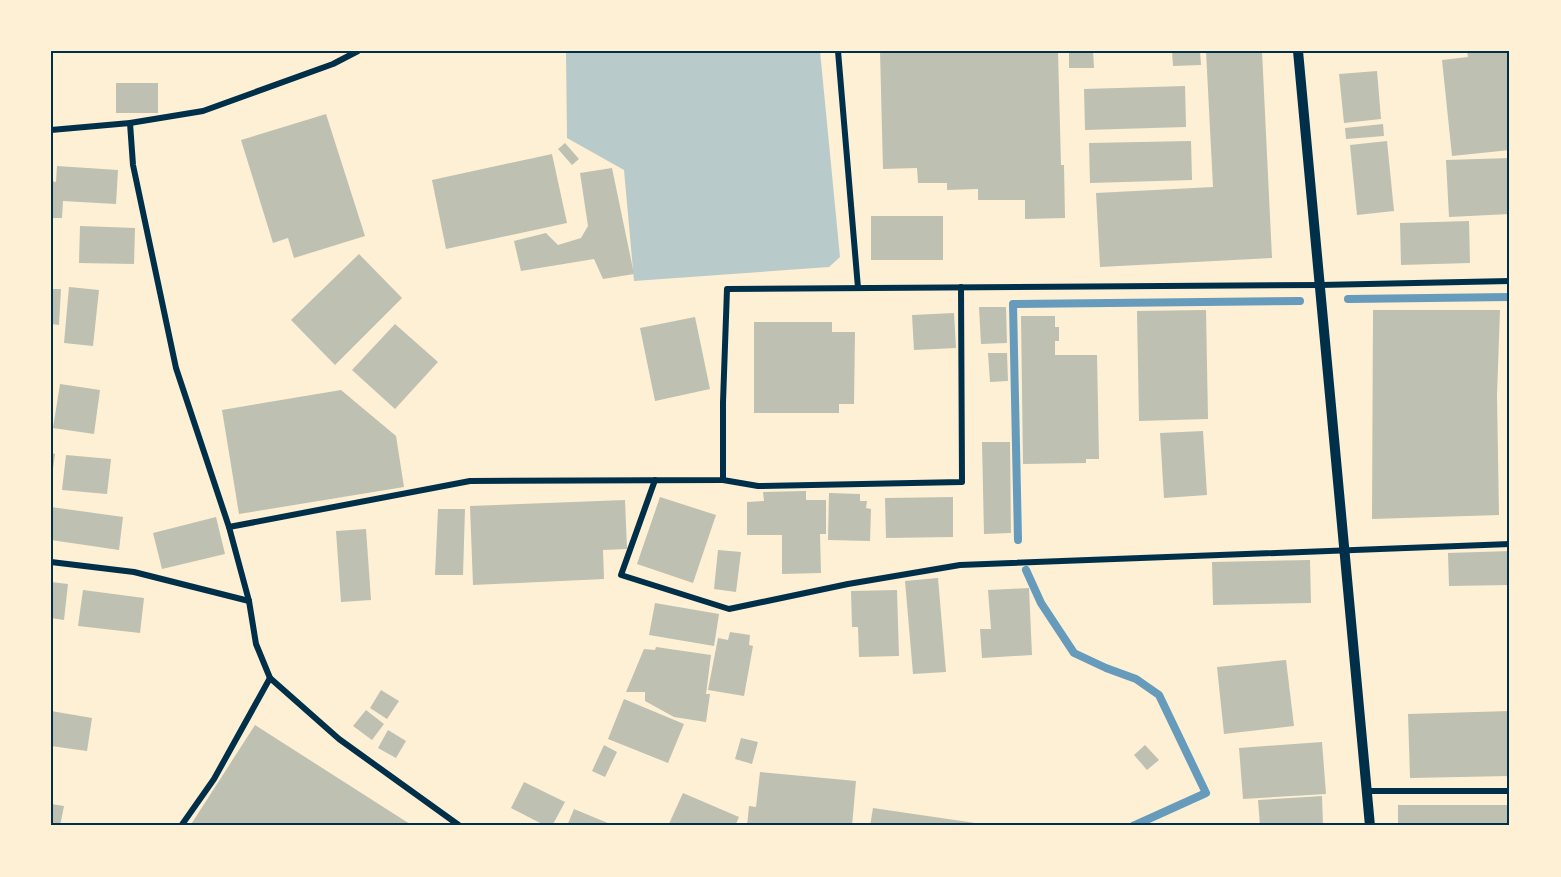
<svg xmlns="http://www.w3.org/2000/svg" width="1561" height="877" viewBox="0 0 1561 877" font-family="Literata,serif">
<style>
.green{fill:#b9caca}
.lines{fill:none;stroke-linecap:round;stroke-linejoin:round}
.stream{stroke:#669bbc;stroke-width:8}
.building{fill:#bec0b2}
.minor{stroke:#003049;stroke-width:6}
.tertiary{stroke:#003049;stroke-width:10}
.neatline{fill:none;stroke:#003049;stroke-width:2}
</style>
<rect width="100%" height="100%" fill="#fdf0d5"/>
<!-- green -->
<path class="green" d="M566,51h254l20,206 -11,10 -195,14 -10,-111 -57,-32z"/>
<g class="lines">
<!-- stream -->
<g class="stream">
<path d="M1348,299l162,-2"/>
<path d="M1018,540l-5,-236 287,-3"/>
<path d="M1026,570l15,33 33,50 32,15 30,11 23,16 47,98 -73,33"/>
</g>
</g>
<!-- building -->
<g class="building">
<path d="M880,51h178l3,114h3l1,53 -40,1v-19h-47v-11l-31,1v-7h-29l-1,-15 -34,1z"/>
<path d="M1069,51h24l1,17h-25z"/>
<path d="M1172,51h28l1,14 -28,1z"/>
<path d="M1206,51h56l10,207 -172,9 -4,-74 117,-6z"/>
<path d="M1467,51h43v99l-58,6 -10,-96 26,-3z"/>
<path d="M1377,71l4,48 -37,4 -5,-49z"/>
<rect x="116" y="83" width="42" height="30"/>
<path d="M1185,86l1,41 -101,3 -1,-41z"/>
<path d="M326,114l39,122 -71,22 -6,-20 -15,5 -32,-103z"/>
<path d="M1383,124l1,12 -38,3 -1,-11z"/>
<path d="M1191,141l1,39 -102,3 -1,-40z"/>
<path d="M1387,141l7,70 -37,4 -7,-70z"/>
<path d="M565,143l14,16 -7,6 -14,-16z"/>
<path d="M552,154l15,69 -121,26 -14,-69z"/>
<path d="M1510,158v56l-61,3 -3,-57z"/>
<path d="M57,166l61,4 -2,34 -53,-3 -1,17h-11v-37l5,1z"/>
<path d="M612,168l22,106 -31,5 -9,-20 -73,12 -7,-30 32,-8 12,12 23,-7 7,-12 -8,-53z"/>
<rect x="871" y="216" width="72" height="44"/>
<path d="M1469,221l1,42 -69,2 -1,-42z"/>
<path d="M80,226l55,2 -1,36 -55,-1z"/>
<path d="M359,254l43,44 -67,67 -44,-45z"/>
<path d="M69,287l30,3 -6,56 -29,-3z"/>
<path d="M51,289h10l-2,36 -8,-1z"/>
<path d="M979,307h27l1,36 -26,1z"/>
<path d="M1206,310l2,109 -69,2 -2,-110z"/>
<path d="M1373,310h127l-3,86 2,119 -127,4z"/>
<path d="M954,313l2,35 -42,2 -2,-35z"/>
<path d="M1021,316h34v11h4v14h-4v14h42l2,104h-13v4l-63,1z"/>
<path d="M695,317l15,72 -55,12 -15,-73z"/>
<path d="M754,322h78v10h23l-1,72h-15v9h-85z"/>
<path d="M395,324l43,38 -43,47 -43,-39z"/>
<path d="M988,353h19l1,28 -18,1z"/>
<path d="M60,384l40,6 -6,44 -41,-6z"/>
<path d="M341,390l55,46 8,51 -165,27 -17,-104z"/>
<path d="M1203,431l4,64 -43,3 -4,-65z"/>
<path d="M982,442h28l1,91 -27,1z"/>
<path d="M51,453l4,1 -3,22h-1z"/>
<path d="M66,455l45,4 -4,35 -45,-4z"/>
<path d="M806,491v9h20v34h-6l1,39 -39,1v-39h-35v-33l17,-1 -1,-9z"/>
<path d="M829,493l31,1v7h7l-1,7 5,1 -1,32 -42,-1z"/>
<path d="M660,497l56,18 -23,68 -56,-19z"/>
<path d="M953,497v40l-67,1 -1,-40z"/>
<path d="M625,500l2,49 -24,1 1,29 -131,6 -3,-79z"/>
<path d="M51,507l72,10 -4,33 -68,-10z"/>
<path d="M438,509h27l-2,66h-28z"/>
<path d="M216,517l9,37 -63,15 -9,-36z"/>
<path d="M366,529l5,71 -30,2 -5,-71z"/>
<path d="M718,550l23,2 -5,40 -22,-3z"/>
<path d="M1510,551v34l-61,1 -1,-33z"/>
<path d="M1310,560l1,43 -98,2 -1,-43z"/>
<path d="M938,578l8,94 -33,2 -8,-93z"/>
<path d="M51,582l17,2 -4,36 -13,-2z"/>
<path d="M1029,588l3,67 -50,3 -2,-29h11l-3,-39z"/>
<path d="M83,590l61,8 -4,35 -62,-7z"/>
<path d="M897,590l2,66 -40,1 -1,-30h-6l-1,-36z"/>
<path d="M655,603l64,11 -5,32 -65,-11z"/>
<path d="M730,632l20,3 -1,10 4,1 -9,50 -36,-6 10,-52 10,2z"/>
<path d="M656,647l55,8 -5,39h4l-4,28 -32,-5 -29,-16v-9h-19l18,-43 11,1z"/>
<path d="M1286,660l8,66 -70,8 -7,-67z"/>
<path d="M381,690l18,11 -12,18 -17,-11z"/>
<path d="M624,699l60,25 -16,39 -60,-24z"/>
<path d="M366,710l18,14 -12,16 -19,-14z"/>
<path d="M51,711l41,7 -5,33 -36,-5z"/>
<path d="M1510,711v65l-100,2 -2,-64z"/>
<path d="M255,725l158,101h-223z"/>
<path d="M388,730l18,11 -10,17 -18,-10z"/>
<path d="M741,738l17,4 -6,22 -17,-5z"/>
<path d="M1322,742l4,52 -83,5 -4,-51z"/>
<path d="M604,745l13,7 -12,25 -13,-6z"/>
<path d="M1145,745l14,15 -12,10 -13,-15z"/>
<path d="M760,772l96,9 -4,45h-105l2,-20 7,1z"/>
<path d="M524,782l41,20 -13,24h-6l-35,-18z"/>
<path d="M683,793l56,24 -4,9h-67z"/>
<path d="M1322,796l1,30h-63l-2,-26z"/>
<path d="M51,804l13,2 -4,20h-9z"/>
<rect x="1398" y="805" width="112" height="21"/>
<path d="M873,808l116,17v1h-119z"/>
<path d="M574,809l41,17h-48z"/>
</g>
<g class="lines">
<!-- minor -->
<g class="minor">
<path d="M838,51l20,237"/>
<path d="M130,123l3,42 43,203 53,159 20,74 7,43 14,34 69,61 121,87"/>
<path d="M51,130l79,-7 73,-12 130,-47 25,-13"/>
<path d="M655,480l-34,95 108,34 119,-25 112,-19 550,-21"/>
<path d="M723,480l35,6 204,-4 -1,-195"/>
<path d="M229,527l241,-46 253,-1v-78l4,-113 593,-4 190,-4"/>
<path d="M51,562l83,10 115,29"/>
<path d="M1367,791h143"/>
<path d="M181,826l33,-47 56,-101"/>
</g>
<!-- tertiary -->
<path class="tertiary" d="M1298,51l72,775"/>
</g>
<!-- border -->
<rect width="1561" height="877" fill="none" stroke="#fdf0d5" stroke-width="105"/>
<rect x="52" y="52" width="1456" height="772" class="neatline"/>
</svg>
